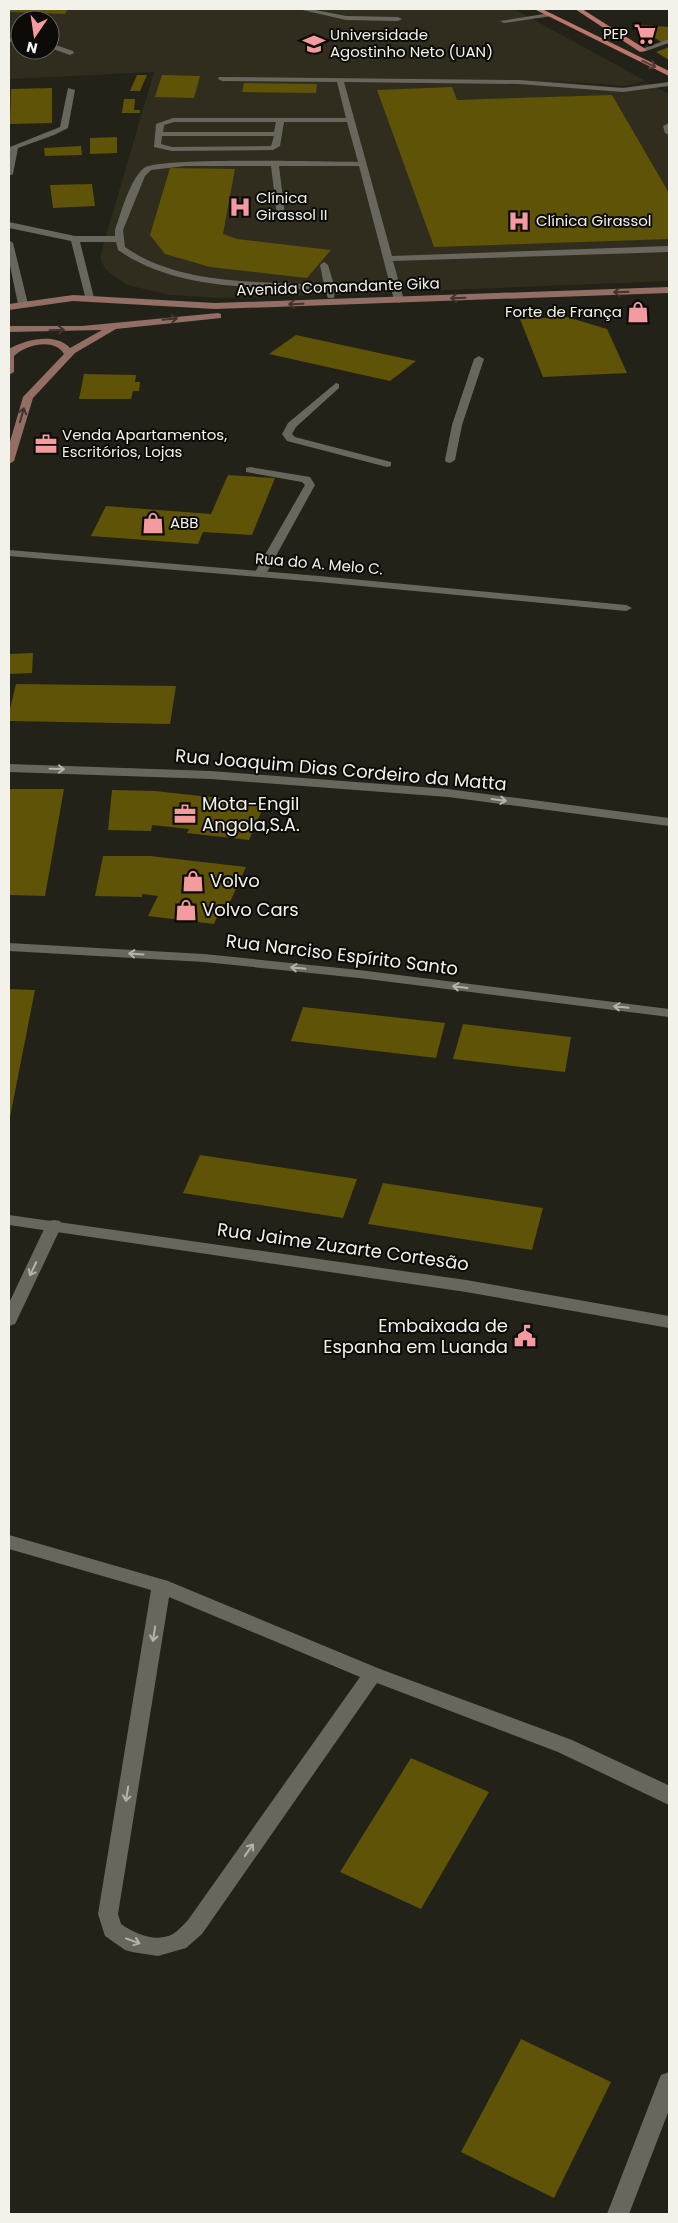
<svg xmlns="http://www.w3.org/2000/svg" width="678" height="2223" viewBox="0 0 678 2223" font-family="Poppins,sans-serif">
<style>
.built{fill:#302d1e;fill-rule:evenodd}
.building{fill:#5f5307}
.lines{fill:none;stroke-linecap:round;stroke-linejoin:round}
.lane{fill:#69675d;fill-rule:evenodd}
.street{fill:#69675d;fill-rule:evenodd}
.secondary{fill:#926e65;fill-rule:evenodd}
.primary{fill:#bc766d;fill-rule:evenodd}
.oneway{stroke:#5b3b35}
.oneway2{stroke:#42332d}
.oneway3{stroke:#b4b3ab}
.labels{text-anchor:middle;stroke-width:4;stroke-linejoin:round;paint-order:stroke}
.far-poi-label{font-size:15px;fill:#f2f2eb;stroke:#0c0b07;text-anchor:start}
.far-street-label{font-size:15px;fill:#f2f2eb;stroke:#0c0b07}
.street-label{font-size:18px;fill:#f2f2eb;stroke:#0c0b07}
.poi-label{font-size:18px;fill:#f2f2eb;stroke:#0c0b07;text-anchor:start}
</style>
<rect width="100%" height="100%" fill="#232218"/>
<!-- built -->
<path class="built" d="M9,9h505l132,72 -22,5 -82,-6 -55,-1 55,1 69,7h16l20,-4 22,11v187l-244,10 -10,-4 -28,1 1,5 -167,5 -51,-3 -43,-10 -21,-15 -5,-9v-8l53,-181 -145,7zM20,20h30v30h-30z"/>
<!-- building -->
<g class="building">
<path d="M9,9h59l-3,5 -56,-2z"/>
<path d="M631,24l38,3v13l-6,3z"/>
<path d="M669,47v13l-13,-8z"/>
<path d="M137,75h10l-7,16h-10z"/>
<path d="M162,75l38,1 -6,22 -39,-1z"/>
<path d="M244,83l73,1 -1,9 -74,-1z"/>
<path d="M452,87l5,13 155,-5 57,98v46l-235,8 -57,-157z"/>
<path d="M52,88v35l-42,1 1,-35z"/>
<path d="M124,99h11l-1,11h6v3h-18z"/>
<path d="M117,137v16l-27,1v-16z"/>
<path d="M81,146l1,9 -37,1 -1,-8z"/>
<path d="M170,168l65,1 -12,65 14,5 94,11 -24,28 -97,-11 -45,-13 -15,-19z"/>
<path d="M92,184l3,22 -42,2 -3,-23z"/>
<path d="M567,317l40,12 20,44 -84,4 -23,-58z"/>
<path d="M296,335l120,26 -26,20 -121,-27z"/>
<path d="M84,374l52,1 -1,7h5l-1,9h-6l-2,8h-52z"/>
<path d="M228,475l47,3 -23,57 -49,-3 -5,12 -107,-8 15,-30 105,8z"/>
<path d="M33,653l-1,20 -23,1v-20z"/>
<path d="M16,684l160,2 -6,38 -161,-3v-8z"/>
<path d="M9,789h55l-19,107 -36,-1z"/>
<path d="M112,790l43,1 110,12 -16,37 -62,-7 2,-4 -37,-4 -1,6 -43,-1z"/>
<path d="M103,856h47l96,11 -17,37h-6l-9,20 -66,-8 10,-20 -16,-2v3l-47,-1z"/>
<path d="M9,989l26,1 -25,127h-1z"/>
<path d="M303,1007l142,16 -9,35 -145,-17z"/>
<path d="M463,1024l108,13 -6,35 -112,-13z"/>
<path d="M200,1155l157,24 -14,39 -160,-25z"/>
<path d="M383,1183l160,25 -11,42 -164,-26z"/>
<path d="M411,1758l78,34 -68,117 -81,-37z"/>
<path d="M521,2039l90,43 -57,116 -93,-46z"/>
</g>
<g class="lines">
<!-- lane -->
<g class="lane">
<path d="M298,9h12l36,7 52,1 4,2 -4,2 -52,-1z"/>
<path d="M550,13l4,2 -2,1 -48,7 -4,-2z"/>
<path d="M20,37v4l-11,1v-4z"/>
<path d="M50,43l23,8 1,2 -4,2 -20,-7z"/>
<path d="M219,77l300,3 104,8 46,-6v4l-46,6 -104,-8 -175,-2 48,174 277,-10v6l-276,9 11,39 -5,3 -5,-3 -35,-134h-80l6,49 -4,3 -4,-3 -6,-49h-86l-34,4 -6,6 -22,54 2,17c56,39 133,34 199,38l-4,-20 4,-3 4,3 7,23 -1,10h-6l-3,-8c-69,-3 -148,1 -207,-40l-2,-8h-36l14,56 -8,2 -15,-59 -62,-13v-6l66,14h40v-6c6,-17 15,-51 29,-62 15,-11 184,-6 214,-6l-11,-40h-63l-4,24 -7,4 -101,1 -18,-4 2,-23 17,-6h173l-9,-36 -115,-1 -4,-2zM174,122h102l-2,10h-111l1,-7zM162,136h112l-3,10 -99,1 -11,-3z"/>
<path d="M68,88l7,2 -7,38 -14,7 -36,13 -5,26 -4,2 1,-29 50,-20z"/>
<path d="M669,123v12l-4,-2 -2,-7z"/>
<path d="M9,240l4,3 15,61 -5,3 -5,-3 -9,-43z"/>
<path d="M479,356l5,3 -22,66 -7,35 -5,3 -4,-1 -1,-2 7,-35 22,-66z"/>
<path d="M336,383l3,1v4l-43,39 -4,7 3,3 96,25v4l-4,1 -100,-26 -5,-7 6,-11z"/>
<path d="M250,467l60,10 5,8 -49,89 -6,3 -6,-3 51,-89 -3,-3 -56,-10v-4z"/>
<path d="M54,1220l6,1 2,4 -45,95 -2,4 -6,2v-23l37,-78 2,-4z"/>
</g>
<!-- street -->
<g class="street">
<path d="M669,39v4l-26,9 -4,-2z"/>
<path d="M9,550l310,26 307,29 6,3 -6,3 -307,-29 -310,-26z"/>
<path d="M9,764l202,7 237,18 221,29v8l-221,-29 -237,-18 -202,-7z"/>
<path d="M9,943l195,11 155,16 310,39v8l-310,-39 -155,-16 -195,-11z"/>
<path d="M9,1215l457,65 203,36v12l-203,-36 -457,-67z"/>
<path d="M9,1535l159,46 212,88 192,71 96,45 1,20 -111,-53 -181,-69 -175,251 -16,14 -28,8 -26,-4 -7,-2 -20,-14 -7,-22 53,-324 -142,-41zM169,1597l191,80 -172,243c-5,5 -10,11 -15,14 -18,9 -37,0 -52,-10l-3,-10z"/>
<path d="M669,2072v38l-40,104h-22l51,-132 3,-7z"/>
</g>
<!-- secondary -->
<g class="secondary">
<path d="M669,287v6l-454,16 -142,-8 -64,9v-6l64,-9 142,8z"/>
<path d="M218,313l3,1v4l-105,11 -41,24 -42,45 -19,63 -5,3v-19l14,-48 41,-43c-10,-17 -39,-9 -50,2v16l-5,3v-26c16,-9 46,-17 61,-1l32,-18 -93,2v-6h73z"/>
</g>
<!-- primary -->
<g class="primary">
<path d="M534,9h8l127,62v5z"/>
<path d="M575,9h7l65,41 -7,2z"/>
</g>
</g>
<!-- one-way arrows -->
<defs><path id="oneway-shaft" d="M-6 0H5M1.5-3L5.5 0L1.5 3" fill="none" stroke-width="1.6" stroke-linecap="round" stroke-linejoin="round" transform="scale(1.25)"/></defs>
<use class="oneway" href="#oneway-shaft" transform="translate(649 64) rotate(26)"/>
<g class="oneway2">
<use href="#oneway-shaft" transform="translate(621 292) rotate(178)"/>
<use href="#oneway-shaft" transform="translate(458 298) rotate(178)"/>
<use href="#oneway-shaft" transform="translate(296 304) rotate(178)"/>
<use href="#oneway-shaft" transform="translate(170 319) rotate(-5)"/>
<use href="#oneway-shaft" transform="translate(57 330) rotate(-2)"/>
<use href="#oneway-shaft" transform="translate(22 415) rotate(-74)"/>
</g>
<g class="oneway3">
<use href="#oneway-shaft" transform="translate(57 769) rotate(1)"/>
<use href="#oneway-shaft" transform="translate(499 800) rotate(7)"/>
<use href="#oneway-shaft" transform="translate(136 954) rotate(-176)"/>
<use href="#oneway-shaft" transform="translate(298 968) rotate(-174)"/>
<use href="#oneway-shaft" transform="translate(460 987) rotate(-173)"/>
<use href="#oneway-shaft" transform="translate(621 1007) rotate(-174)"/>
<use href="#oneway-shaft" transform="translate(33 1269) rotate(115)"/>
<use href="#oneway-shaft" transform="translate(154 1634) rotate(99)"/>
<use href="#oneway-shaft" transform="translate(127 1794) rotate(99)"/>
<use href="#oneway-shaft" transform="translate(249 1850) rotate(-55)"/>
<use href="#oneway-shaft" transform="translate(133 1941) rotate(20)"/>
</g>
<!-- icons -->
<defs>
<g id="supermarket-bare" transform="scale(1.725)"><path d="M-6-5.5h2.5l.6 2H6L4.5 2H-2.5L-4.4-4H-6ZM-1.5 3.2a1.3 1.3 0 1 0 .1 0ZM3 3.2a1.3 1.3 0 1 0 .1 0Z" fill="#f49b9f" stroke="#0c0b07" stroke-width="2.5" paint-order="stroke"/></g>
<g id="university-bare" transform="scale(1.725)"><path d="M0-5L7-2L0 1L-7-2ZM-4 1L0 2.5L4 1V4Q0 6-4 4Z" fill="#f49b9f" stroke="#0c0b07" stroke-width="2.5" paint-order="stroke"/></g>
<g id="hospital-bare" transform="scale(1.725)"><path d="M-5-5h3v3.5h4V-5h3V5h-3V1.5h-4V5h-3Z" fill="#f49b9f" stroke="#0c0b07" stroke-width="2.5" paint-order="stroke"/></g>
<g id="shop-bare" transform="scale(1.725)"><path d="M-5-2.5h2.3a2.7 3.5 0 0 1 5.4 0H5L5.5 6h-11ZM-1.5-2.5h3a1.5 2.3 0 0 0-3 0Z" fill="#f49b9f" stroke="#0c0b07" stroke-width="2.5" paint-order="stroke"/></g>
<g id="office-bare" transform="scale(1.725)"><path d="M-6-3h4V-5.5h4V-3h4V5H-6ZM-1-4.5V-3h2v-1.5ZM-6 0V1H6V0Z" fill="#f49b9f" stroke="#0c0b07" stroke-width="2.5" paint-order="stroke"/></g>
<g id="civic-bare" transform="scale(1.725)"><path d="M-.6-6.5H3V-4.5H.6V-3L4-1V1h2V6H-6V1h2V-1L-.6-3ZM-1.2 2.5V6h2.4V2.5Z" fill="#f49b9f" stroke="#0c0b07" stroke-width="2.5" paint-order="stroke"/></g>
</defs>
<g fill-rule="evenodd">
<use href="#supermarket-bare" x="645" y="34"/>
<use href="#university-bare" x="314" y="44"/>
<use href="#hospital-bare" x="240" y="207"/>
<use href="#hospital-bare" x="519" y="221"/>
<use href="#shop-bare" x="638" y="312"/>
<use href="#office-bare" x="46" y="444"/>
<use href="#shop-bare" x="153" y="523"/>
<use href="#office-bare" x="185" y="814"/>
<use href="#shop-bare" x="193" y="881"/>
<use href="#shop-bare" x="186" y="910"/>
<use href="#civic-bare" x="525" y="1336"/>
</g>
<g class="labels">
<!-- far-poi labels -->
<g class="far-poi-label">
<text x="628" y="39" text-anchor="end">PEP</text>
<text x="330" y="40">Universidade<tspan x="330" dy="17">Agostinho Neto (UAN)</tspan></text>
<text x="256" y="203">Clínica<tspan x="256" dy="17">Girassol II</tspan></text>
<text x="536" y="226">Clínica Girassol</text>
<text x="622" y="317" text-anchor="end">Forte de França</text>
<text x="62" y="440">Venda Apartamentos,<tspan x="62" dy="17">Escritórios, Lojas</tspan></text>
<text x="170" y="528">ABB</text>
</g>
<!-- far-street labels -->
<g class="far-street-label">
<text transform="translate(338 287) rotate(-2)" y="5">Avenida Comandante Gika</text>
<text transform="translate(319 564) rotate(5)" y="5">Rua do A. Melo C.</text>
</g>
<!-- street labels -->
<g class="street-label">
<text transform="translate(341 770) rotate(5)" y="6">Rua Joaquim Dias Cordeiro da Matta</text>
<text transform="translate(342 955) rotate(7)" y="6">Rua Narciso Espírito Santo</text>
<text transform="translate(343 1247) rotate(8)" y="6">Rua Jaime Zuzarte Cortesão</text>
</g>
<!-- poi labels -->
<g class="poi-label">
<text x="202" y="810">Mota-Engil<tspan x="202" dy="21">Angola,S.A.</tspan></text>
<text x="210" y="887">Volvo</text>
<text x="202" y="916">Volvo Cars</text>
<text x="508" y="1332" text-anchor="end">Embaixada de<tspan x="508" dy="21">Espanha em Luanda</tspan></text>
</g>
</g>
<!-- border -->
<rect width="678" height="2223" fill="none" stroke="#f2f2eb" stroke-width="20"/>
<!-- north arrow -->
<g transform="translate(35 35) rotate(193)"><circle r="24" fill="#0c0b07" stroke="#686762"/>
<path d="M0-4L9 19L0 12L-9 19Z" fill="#f49b9f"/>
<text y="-8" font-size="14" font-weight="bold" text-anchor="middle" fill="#f2f2eb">N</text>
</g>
</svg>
